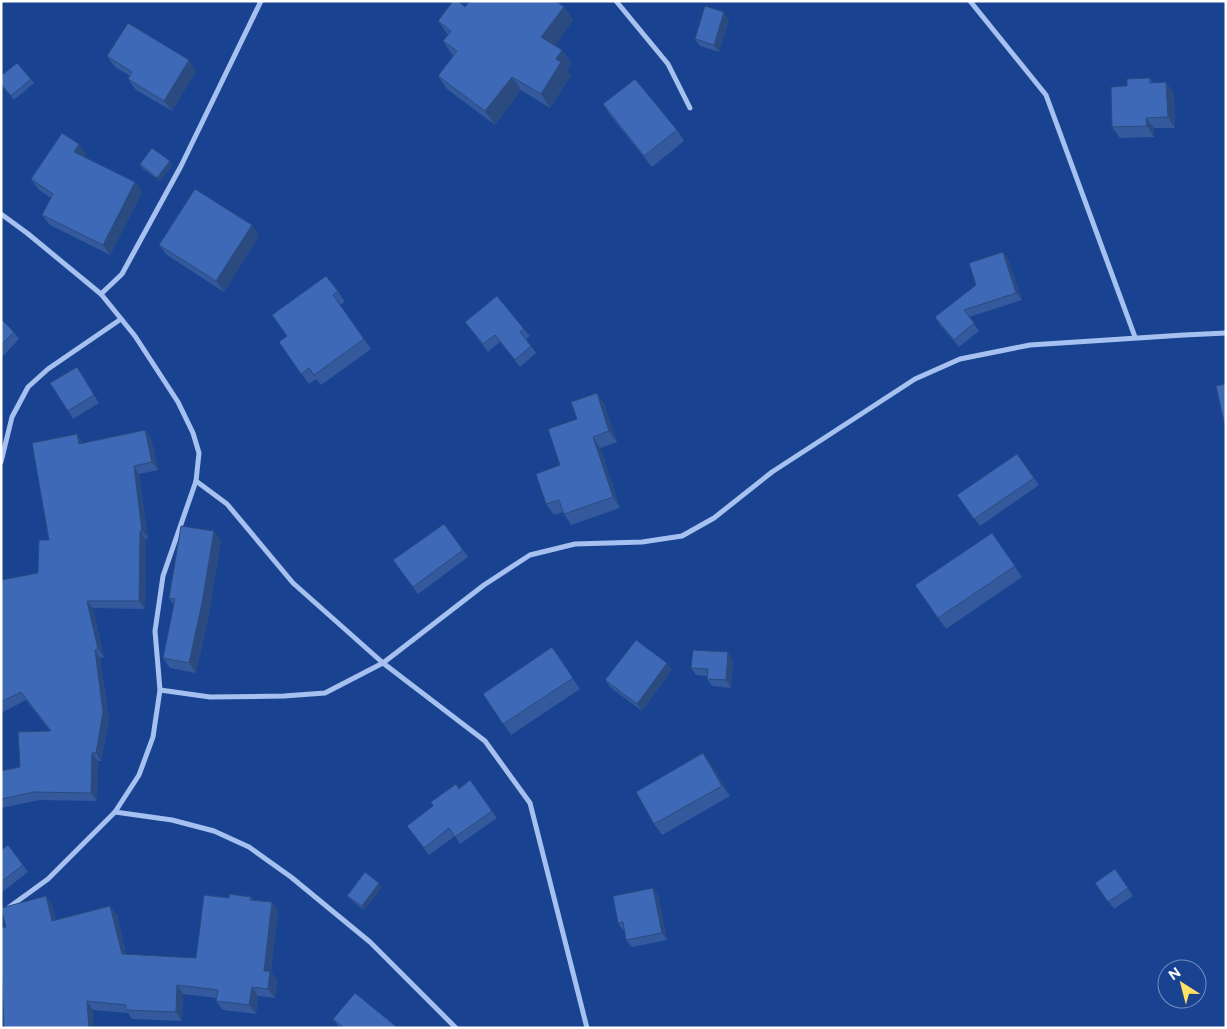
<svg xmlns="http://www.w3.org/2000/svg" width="1227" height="1029" viewBox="0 0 1227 1029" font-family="Figtree,sans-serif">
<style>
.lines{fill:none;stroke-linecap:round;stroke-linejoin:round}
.street{stroke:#a6c1ef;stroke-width:5}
.wall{fill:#345a9d}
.shaded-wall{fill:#2b4a7f}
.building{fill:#3d69b6;stroke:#2b4a7f}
</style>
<rect width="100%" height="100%" fill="#194390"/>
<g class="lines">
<!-- street -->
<g class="street">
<path d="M616,1l52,63 22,44"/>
<path d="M970,1l76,94 89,242"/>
<path d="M1,214l26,19 74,61 34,42 43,66 15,31 6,20 -3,28 -33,95 -8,55 5,59 -7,47 -14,38 -24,37 -67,67 -47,34"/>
<path d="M101,294l21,-20 59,-108 80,-165"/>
<path d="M1,462l11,-45 16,-30 20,-18 73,-50"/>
<path d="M196,481l31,23 66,79 90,80 102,78 45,62 57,225"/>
<path d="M160,690l50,7 74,-1 41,-3 58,-30 101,-78 46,-30 45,-11 67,-2 40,-6 32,-18 58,-46 143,-93 45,-20 70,-14 154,-10 42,-2"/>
<path d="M115,812l57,8 42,11 35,16 42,30 79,65 86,86"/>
</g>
</g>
<!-- wall -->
<g class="wall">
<path d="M465,7h99l9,13 -18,25 7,5 9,13 -4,7 4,5 -21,33 -29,-18 -26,35 -48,-36 -9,-13 15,-20 -10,-15 5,-6 -10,-14z"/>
<path d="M729,20l-10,32 -19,-6 -5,-7z"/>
<path d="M107,56l89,15 -24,40 -36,-21 -8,-11 2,-3 -15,-9z"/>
<path d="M1,76l30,3 3,4 -20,17 -13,-15z"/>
<path d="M1150,78l3,5 21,10 1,35h-21v9l-34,1 -8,-11 15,-41z"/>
<path d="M603,104l74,26 7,11 -32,26 -42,-52z"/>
<path d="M86,154l-2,3 51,25 7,10 -32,63 -60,-30 -8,-10 9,-17 -13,-9 -7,-10z"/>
<path d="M140,164l32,1 -12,16 -18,-13z"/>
<path d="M252,225l7,11 -35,56 -57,-37 -8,-10z"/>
<path d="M1003,252l5,7 14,41 -53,17 10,14 -20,16 -19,-22 -5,-8 41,-32z"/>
<path d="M338,291l7,11 -5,3 31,44 -50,36 -5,-6 -7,5 -30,-42 8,-6 -15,-21z"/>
<path d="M1,319l13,13 5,7 -17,18z"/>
<path d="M465,322l59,7 6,7 -4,3 10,14 -16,14 -20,-25 -12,10z"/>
<path d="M77,367l22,36 -26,16 -5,-8z"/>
<path d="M597,393l7,11 13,38 -17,6 20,60 -49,17 -8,-13 -9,3 -8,-11 31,-85z"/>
<path d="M145,430l6,8 7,32 -19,4 9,65h-2l-1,70 -52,-1 11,49 -4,1 9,62 -8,41h-3l-1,40 -57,-1 -39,8v-37l19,-4 30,-36 -24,-31 -25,13v-133l37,-7 45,-131v1z"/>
<path d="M1017,454l22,31 -59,41 -23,-31z"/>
<path d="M444,524l24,33 -50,37 -25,-34z"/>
<path d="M992,533l30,44 -76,52 -31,-44z"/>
<path d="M221,540l-12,73 -13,60 -26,-5 -7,-10 11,-53 -5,-7z"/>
<path d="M552,647l28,42 -69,46 -28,-41z"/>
<path d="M733,660l-2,28 -19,-2 -5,-7v-3l-11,-1 -5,-7z"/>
<path d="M667,663l5,7 -30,41 -32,-24 -5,-7z"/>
<path d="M711,764l19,32 -68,39 -8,-11z"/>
<path d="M470,780l27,38 -37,26 -5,-8 -26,19 -22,-29z"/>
<path d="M1,850l22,15 5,7 -27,21z"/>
<path d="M1115,869l18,27 -19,13 -19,-26z"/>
<path d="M379,883l3,4 -18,23 -14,-11 -3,-3z"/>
<path d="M658,895l9,45 -35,7 -6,-7 -1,-10h-2l-5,-7z"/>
<path d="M46,896l6,9 4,15 54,-14 7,9 9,39 70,4 33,-60 22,-1 2,3 19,2 6,9 -7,61 6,8 -2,18 -17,-2 -2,18 -33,-4 -7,-9 1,-3 -34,-4 -1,27 -50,-2 -4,-6 -35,-3 -91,-19 -1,-1v-62l5,-1z"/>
<path d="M333,1019l65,9h-58z"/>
</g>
<!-- shaded-wall -->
<g class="shaded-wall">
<path d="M564,7l9,13 -22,31 -10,-14z"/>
<path d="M724,12l5,8 -10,32 -5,-7z"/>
<path d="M562,50l9,13 -4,7 4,5 -21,33 -9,-14 15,-35z"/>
<path d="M189,60l7,11 -24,40 -8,-10z"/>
<path d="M512,77l9,13 -26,35 -10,-14z"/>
<path d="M1166,82l8,11 1,35 -7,-11z"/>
<path d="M1146,118l8,10v9l-7,-11z"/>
<path d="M79,144l7,10 -5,8 -7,-10z"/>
<path d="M170,161l2,4 -12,16 -3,-3z"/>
<path d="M135,182l7,10 -32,63 -7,-10z"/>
<path d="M252,225l7,11 -35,56 -8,-11z"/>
<path d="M1003,252l5,7 14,41 -6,-7z"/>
<path d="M77,367l5,7 17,29 -5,-8z"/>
<path d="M597,393l7,11 13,38 -8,-11z"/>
<path d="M145,430l6,8 7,32 -6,-8z"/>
<path d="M77,434l6,8 2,10 -6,-8z"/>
<path d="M593,437l7,11 20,60 -7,-11z"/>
<path d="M134,466l5,8 9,65 -6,-8z"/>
<path d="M140,531l6,8 -1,70 -6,-8z"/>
<path d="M214,531l7,9 -12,73 -13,60 -7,-10z"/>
<path d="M87,601l6,7 11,49 -6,-8z"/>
<path d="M95,650l5,8 9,62 -8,41 -5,-8z"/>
<path d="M728,652l5,8 -2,28 -5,-8z"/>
<path d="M667,663l5,7 -30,41 -5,-7z"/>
<path d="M92,753l6,8 -1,40 -6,-8z"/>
<path d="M703,753l8,11 19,32 -8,-10z"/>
<path d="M379,883l3,4 -18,23 -2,-4z"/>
<path d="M653,888l5,7 9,45 -5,-7z"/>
<path d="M46,896l6,9 6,25 -6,-9z"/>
<path d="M272,902l6,9 -7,61 6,8 -2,18 -7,-9 -4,-18z"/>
<path d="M110,906l7,9 11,48 -6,-9z"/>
<path d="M177,985l6,9 -1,27 -6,-9z"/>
<path d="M252,987l6,9 -2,18 -7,-9z"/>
<path d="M87,1001l6,9 1,18h-5z"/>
</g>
<!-- building -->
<g class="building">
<path d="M453,1h5l7,6 5,-6h86l8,6 -23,30 21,13 -6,9 5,3 -20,32 -29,-17 -27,34 -47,-35 19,-25 -14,-10 8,-10 -13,-10z"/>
<path d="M705,6l19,6 -10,33 -19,-6z"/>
<path d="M128,23l61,37 -25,41 -36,-22 4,-7 -25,-16z"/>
<path d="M17,63l14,16 -20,17 -10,-12v-8z"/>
<path d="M1150,78v5l16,-1 2,35 -22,1 1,8 -35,1 -1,-40 16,-1v-7z"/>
<path d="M635,79l42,51 -33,26 -41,-52z"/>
<path d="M62,133l17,11 -5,8 61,30 -32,63 -61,-30 11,-21 -22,-15z"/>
<path d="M152,148l18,13 -13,17 -17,-14z"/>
<path d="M195,189l57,36 -36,56 -57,-36z"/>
<path d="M1003,252l13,41 -52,17 10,13 -20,17 -19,-23 41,-32 -7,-22z"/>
<path d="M326,276l12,15 -5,4 31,44 -50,36 -5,-7 -8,6 -22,-32 8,-6 -15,-21z"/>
<path d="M497,296l27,33 -4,3 11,14 -16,14 -20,-25 -12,9 -18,-22z"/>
<path d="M1,319l13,13 -13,13z"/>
<path d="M77,367l17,28 -26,16 -18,-28z"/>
<path d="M1226,384v47l-10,-45z"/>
<path d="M597,393l12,38 -16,6 20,60 -49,17 -5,-14 -13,4 -10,-30 24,-9 -12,-36 29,-10 -6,-17z"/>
<path d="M145,430l7,32 -18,4 8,65h-2l-1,70h-52l11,48 -3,1 8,62 -7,41h-4l-1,40 -57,-1 -33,7v-28l19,-4 -2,-35 33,-1 -30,-39 -20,10v-122l37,-7 1,-33h10l-17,-97 45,-9 2,10z"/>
<path d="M1017,454l17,24 -60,41 -17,-24z"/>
<path d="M444,524l19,26 -50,37 -20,-27z"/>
<path d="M181,526l33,5 -12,72 -13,60 -26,-5 12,-59 -6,-1z"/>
<path d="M992,533l23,33 -77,52 -23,-33z"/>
<path d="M636,640l31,23 -30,41 -32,-24z"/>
<path d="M552,647l21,31 -70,46 -20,-30z"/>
<path d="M693,650l35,2 -2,28 -19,-1 1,-10 -17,-1z"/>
<path d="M703,753l19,33 -68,38 -18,-32z"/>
<path d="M470,780l22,31 -37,26 -6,-9 -25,20 -17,-22 26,-20 -2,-4 25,-18 3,5z"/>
<path d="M8,845l15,20 -22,17v-32z"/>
<path d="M1115,869l13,19 -20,14 -13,-19z"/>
<path d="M365,872l14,11 -17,23 -15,-10z"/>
<path d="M653,888l9,45 -36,7 -3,-18 -5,1 -5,-27z"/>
<path d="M229,894l22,3 -1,3 22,2 -8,69h6l-2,18 -16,-2 -3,18 -33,-4 2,-11 -41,-5 -1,27 -50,-2v-5l-39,-4 2,27h-85l-2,-46h-1v-54l5,-1 -5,-19 45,-12 6,25 58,-15 12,48 74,4 8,-63 25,3z"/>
<path d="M355,993l43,35h-54l-11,-9z"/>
</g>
<!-- border -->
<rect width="1227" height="1029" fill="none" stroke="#ffffff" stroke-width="5"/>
<!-- north arrow -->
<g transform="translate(1182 984) rotate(324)"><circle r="24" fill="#194390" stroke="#758ebc"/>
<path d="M0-4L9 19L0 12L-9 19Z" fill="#ffdf64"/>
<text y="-8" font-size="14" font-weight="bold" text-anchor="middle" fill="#ffffff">N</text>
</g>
</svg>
